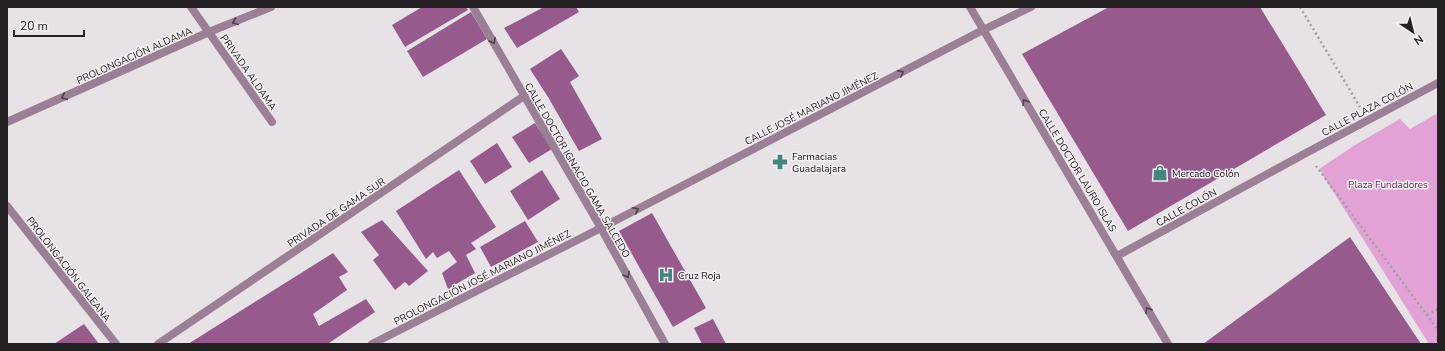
<svg xmlns="http://www.w3.org/2000/svg" width="1445" height="351" viewBox="0 0 1445 351" font-family="'Nunito Sans',sans-serif">
<style>
.green{fill:#e2a2d6}
.building{fill:#965a8c}
.lines{fill:none;stroke-linecap:round;stroke-linejoin:round}
.path{stroke:#a29fa2;stroke-width:2.5;stroke-dasharray:2 3;stroke-linecap:butt}
.minor{stroke:#9a7f95;stroke-width:8}
.oneway{stroke:#4d424b}
.labels{text-anchor:middle;stroke-width:3;stroke-linejoin:round;paint-order:stroke}
.street-label{font-size:10px;fill:#232123;stroke:#f5eff3}
.poi-label{font-size:10px;fill:#232123;stroke:#f5eff3;text-anchor:start}
.park-label{font-size:10px;fill:#702666;stroke:#f5eff3}
</style>
<rect width="100%" height="100%" fill="#e7e2e6"/>
<!-- green -->
<path class="green" d="M1438,113v231h-9l-110,-175 36,-24 45,-26 10,10z"/>
<!-- building -->
<g class="building">
<path d="M422,7h44l2,3 -63,37 -13,-22z"/>
<path d="M544,7h32l3,5 -62,36 -13,-20z"/>
<path d="M1109,7h151l66,108 -198,116 -106,-177z"/>
<path d="M471,12l16,27 -64,38 -16,-26z"/>
<path d="M561,49l18,27 -9,6 32,57 -23,12 -31,-54 -18,-28z"/>
<path d="M535,123l17,26 -23,14 -17,-26z"/>
<path d="M497,143l15,24 -27,17 -15,-23z"/>
<path d="M459,170l37,57 -25,16 5,6 -10,6 9,18 -27,16 -6,-16 15,-11 -8,-11 -12,7 -4,-6 -7,7 -30,-48z"/>
<path d="M542,170l18,29 -32,21 -18,-29z"/>
<path d="M652,213l54,95 -33,19 -54,-96z"/>
<path d="M382,220l46,51 -19,15 -4,-4 -10,8 -22,-30 6,-5 -18,-23z"/>
<path d="M525,221l13,21 -47,25 -11,-20z"/>
<path d="M1350,237l71,107h-218z"/>
<path d="M333,253l15,19 -9,5 8,13 -34,24 6,12 47,-27 9,13 -46,31 1,1h-142z"/>
<path d="M713,319l13,25h-24l-8,-16z"/>
<path d="M84,324l15,20h-45z"/>
</g>
<g class="lines">
<!-- path -->
<g class="path">
<path d="M1300,7l60,100"/>
<path d="M1316,166l122,164"/>
<path d="M1427,315l11,-6"/>
</g>
<!-- minor -->
<g class="minor">
<path d="M191,7l81,115"/>
<path d="M473,7l128,221 64,116"/>
<path d="M970,7l198,337"/>
<path d="M7,122l202,-90 62,-25"/>
<path d="M7,206l109,138"/>
<path d="M1117,256l189,-103 132,-70"/>
<path d="M158,344l366,-248"/>
<path d="M372,344l229,-116 382,-198 48,-23"/>
</g>
</g>
<!-- one-way arrows -->
<defs><path id="oneway-chevron" d="M-2-3.5L2.5 0L-2 3.5" fill="none" stroke-width="1.6" stroke-linecap="round" stroke-linejoin="round"/></defs>
<g class="oneway">
<use href="#oneway-chevron" transform="translate(235 22) rotate(158)"/>
<use href="#oneway-chevron" transform="translate(493 41) rotate(60)"/>
<use href="#oneway-chevron" transform="translate(901 73) rotate(-27)"/>
<use href="#oneway-chevron" transform="translate(64 97) rotate(156)"/>
<use href="#oneway-chevron" transform="translate(1025 102) rotate(-121)"/>
<use href="#oneway-chevron" transform="translate(636 210) rotate(-27)"/>
<use href="#oneway-chevron" transform="translate(627 275) rotate(61)"/>
<use href="#oneway-chevron" transform="translate(1148 310) rotate(-120)"/>
</g>
<!-- icons -->
<defs>
<g id="pharmacy-bare" transform="scale(1.2)"><path d="M-2-6h4v4h4v4h-4v4h-4v-4h-4v-4h4Z" fill="#42877d" stroke="#f5eff3" stroke-width="2.5" paint-order="stroke"/></g>
<g id="shop-bare" transform="scale(1.2)"><path d="M-5-2.5h2.3a2.7 3.5 0 0 1 5.4 0H5L5.5 6h-11ZM-1.5-2.5h3a1.5 2.3 0 0 0-3 0Z" fill="#42877d" stroke="#f5eff3" stroke-width="2.5" paint-order="stroke"/></g>
<g id="hospital-bare" transform="scale(1.2)"><path d="M-5-5h3v3.5h4V-5h3V5h-3V1.5h-4V5h-3Z" fill="#42877d" stroke="#f5eff3" stroke-width="2.5" paint-order="stroke"/></g>
</defs>
<g fill-rule="evenodd">
<use href="#pharmacy-bare" x="780" y="162"/>
<use href="#shop-bare" x="1160" y="173"/>
<use href="#hospital-bare" x="666" y="275"/>
</g>
<g class="labels">
<!-- street labels -->
<g class="street-label">
<text transform="translate(134 55) rotate(-24)" y="4">PROLONGACIÓN ALDAMA</text>
<text transform="translate(249 72) rotate(55)" y="4">PRIVADA ALDAMA</text>
<text transform="translate(811 108) rotate(-27)" y="4">CALLE JOSÉ MARIANO JIMÉNEZ</text>
<text transform="translate(1367 109) rotate(-28)" y="4">CALLE PLAZA COLÓN</text>
<text transform="translate(578 170) rotate(60)" y="4">CALLE DOCTOR IGNACIO GAMA SALCEDO</text>
<text transform="translate(1078 170) rotate(59)" y="4">CALLE DOCTOR LAURO ISLAS</text>
<text transform="translate(1186 207) rotate(-29)" y="4">CALLE COLÓN</text>
<text transform="translate(336 212) rotate(-34)" y="4">PRIVADA DE GAMA SUR</text>
<text transform="translate(69 269) rotate(52)" y="4">PROLONGACIÓN GALEANA</text>
<text transform="translate(482 277) rotate(-27)" y="4">PROLONGACIÓN JOSÉ MARIANO JIMÉNEZ</text>
</g>
<!-- poi labels -->
<g class="poi-label">
<text x="792" y="160">Farmacias<tspan x="792" dy="12">Guadalajara</tspan></text>
<text x="1172" y="177">Mercado Colón</text>
<text x="678" y="279">Cruz Roja</text>
</g>
<!-- park labels -->
<g class="park-label">
<text x="1388" y="188">Plaza Fundadores</text>
</g>
</g>
<!-- border -->
<rect width="1445" height="351" fill="none" stroke="#232123" stroke-width="16"/>
<!-- north arrow -->
<g transform="translate(1413 32) rotate(145)" stroke="#f5eff3" stroke-width="3" paint-order="stroke">
<path d="M0-3L7 15L0 10L-7 15Z" fill="#232123"/>
<text y="-6" font-size="11" font-weight="bold" text-anchor="middle" fill="#232123">N</text>
</g>
<!-- scale -->
<path d="M14 30v6h70v-6" fill="none" stroke="#232123" stroke-width="2"/>
<text x="20" y="30" font-size="12" fill="#232123" stroke="#f5eff3" stroke-width="3" paint-order="stroke">20 m</text>
</svg>
